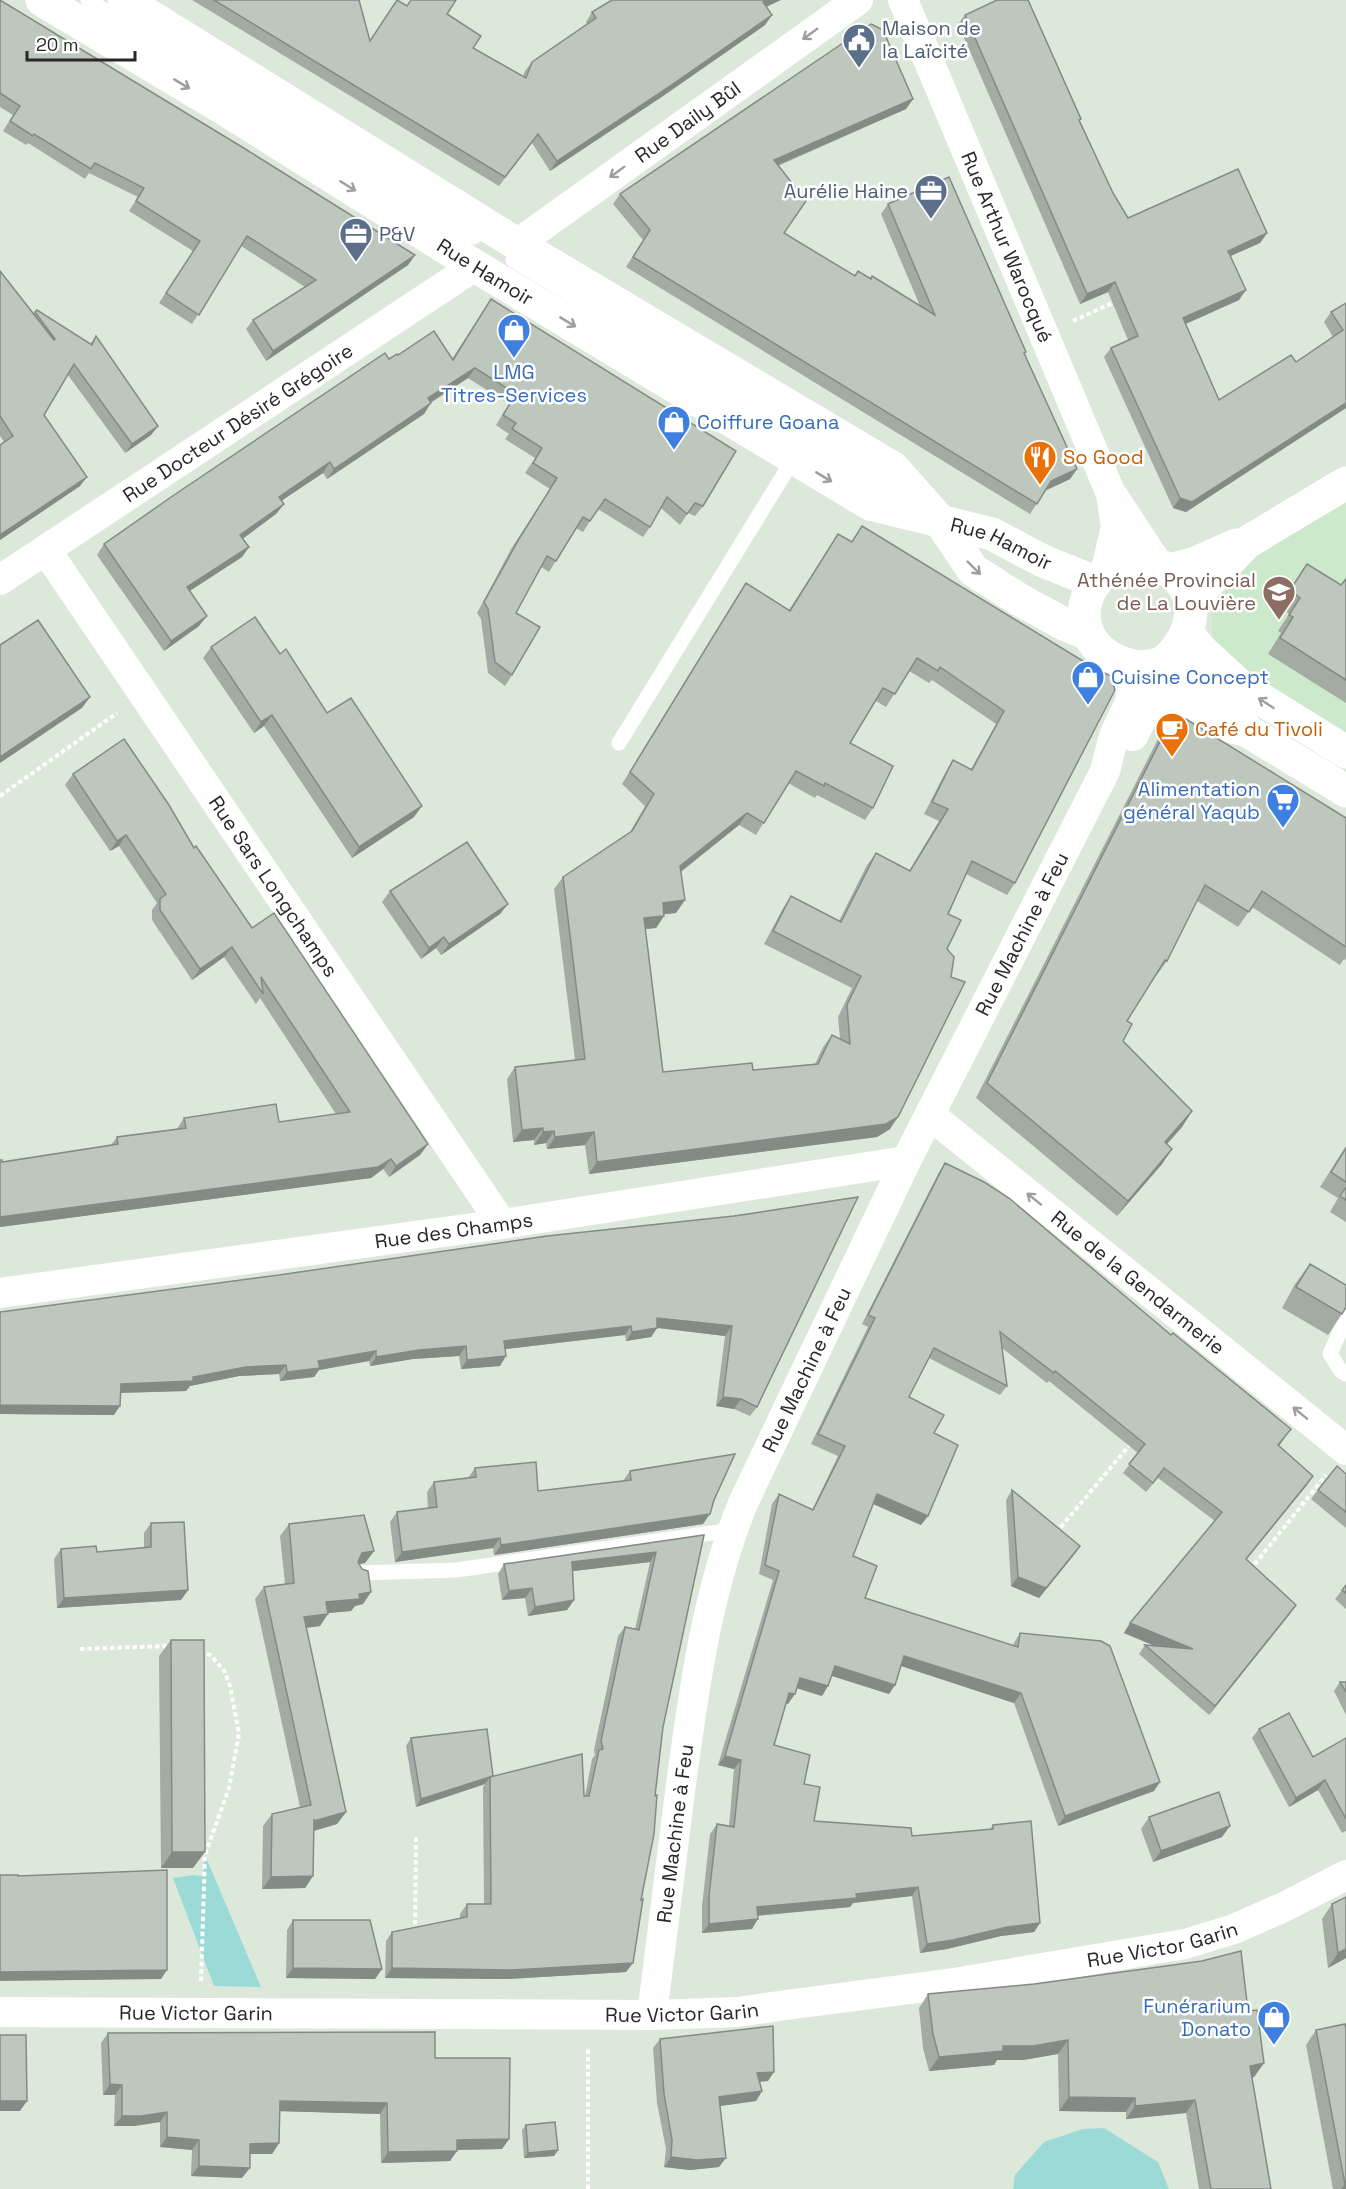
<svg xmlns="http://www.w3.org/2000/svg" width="1346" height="2189" viewBox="0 0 1346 2189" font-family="'Space Grotesk',sans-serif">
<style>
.education{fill:#cce9cb}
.green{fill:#9bdad7}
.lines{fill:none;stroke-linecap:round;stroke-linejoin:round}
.path{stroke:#fff;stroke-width:4;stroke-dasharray:4.5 3;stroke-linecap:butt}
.service{stroke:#fff;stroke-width:15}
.minor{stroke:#fff;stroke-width:30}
.tertiary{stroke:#fff;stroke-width:33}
.secondary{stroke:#fff;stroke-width:33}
.wall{fill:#a3aba3;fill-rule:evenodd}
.shaded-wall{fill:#848b84}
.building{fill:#bdc7bd;stroke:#848b84;stroke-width:1.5;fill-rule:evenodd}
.oneway{stroke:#9e9e9e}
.labels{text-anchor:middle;stroke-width:5;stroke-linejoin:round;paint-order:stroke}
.service-label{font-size:20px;fill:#4e5e75;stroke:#fff;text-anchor:start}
.street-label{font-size:20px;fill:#272727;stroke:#fff}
.shop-label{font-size:20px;fill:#366cbe;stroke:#fff;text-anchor:start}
.food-label{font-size:20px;fill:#c56008;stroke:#fff;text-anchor:start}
.education-label{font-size:20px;fill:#785e54;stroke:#fff;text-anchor:end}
</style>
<rect width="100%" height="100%" fill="#dce9da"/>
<!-- education -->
<path class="education" d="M1346,501v241l-127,-88 -7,-21v-23l7,-27 11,-13z"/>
<!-- green -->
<g class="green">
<path d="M205,1855l56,132 -47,-1 -41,-108 20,-3 10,1z"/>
<path d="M1104,2128l54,34 11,27h-156l2,-14 29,-33 39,-13z"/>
</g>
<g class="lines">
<!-- path -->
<g class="path">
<path d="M1073,321l42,-19"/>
<path d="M0,796l117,-83"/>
<path d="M1056,1533l76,-91"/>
<path d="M1250,1570l76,-95"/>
<path d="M80,1649l89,-3"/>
<path d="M200,1651l10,4 14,15 6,16 9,48 -10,54 -24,67 -4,127"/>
<path d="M415,1932l1,-95"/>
<path d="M588,2189v-140"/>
</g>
<!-- service -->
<g class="service">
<path d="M88,0l386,237"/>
<path d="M513,260l397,243"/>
<path d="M619,743l175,-285"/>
<path d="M1346,1318l-16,36 11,17 5,3"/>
<path d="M359,1573l98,-3 275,-40"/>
</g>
<!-- minor -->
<g class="minor">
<path id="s1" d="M903,0l208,494 5,33 -10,43"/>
<path id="s2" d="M517,244l341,-244"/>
<path d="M1115,499l42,64"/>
<path id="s3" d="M46,550l456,674"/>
<path id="s4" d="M0,580l475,-314"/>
<path d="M1142,717l19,-15c23,-1 37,13 56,22 10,4 22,6 32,8"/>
<path d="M1133,736l24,-48 -1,-23"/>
<path id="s5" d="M930,1115l416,335"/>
<path id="s6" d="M0,1293l502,-69 404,-63"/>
<path id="s7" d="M0,2012l652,3 86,-3 48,-7 162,-21 237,-40 49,-15 52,-23 60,-31"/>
<path id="s8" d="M652,2015c10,-77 19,-154 29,-231 13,-95 26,-194 63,-283l162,-340 199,-390 9,-35 17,-36 -1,-16 -10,-22"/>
</g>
<!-- tertiary -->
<g class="tertiary">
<path d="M1169,570l24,-6 43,-19"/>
<path d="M1191,607l13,-20 42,-44 100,-60"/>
</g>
<!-- secondary -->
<g class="secondary">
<path id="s9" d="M42,0l181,108 252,158 395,238 122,30 51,27 52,21"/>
<path d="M124,0l393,244 376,224 47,53 33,49 47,30 44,24 24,10"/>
<path d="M1128,560c50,-2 81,42 51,85 -6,9 -13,18 -24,20 -24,6 -55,-7 -66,-30 -15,-33 8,-66 39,-75z"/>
<path d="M1187,633l15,18 38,35 106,66"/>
<path d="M1165,661l61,46 23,25 97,59"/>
</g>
</g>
<!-- wall -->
<g class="wall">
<path d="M0,0l415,255 -7,10 -142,96 -20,-32 7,-9 52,-33 -64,-41 -49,78 -33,-21 34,-52 -64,-40 9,-14 -49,-24 -4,6 -57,-36 -2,2 -23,-14 10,-16 -13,-8z"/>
<path d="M192,0h167l11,40 37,-34 40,8 26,34 50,28 2,-5 7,-9 55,-38 -1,-2 6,-10 174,-5 6,8 -7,10 -102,71 -113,75 -18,-28 -33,43z"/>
<path d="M965,15l116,104 -2,2 34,72 15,25 139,15 -7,10 -29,13 8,44 -53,24 33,76 77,-38 37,-25 -9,-15 7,-10 15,-9v105l-160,104 -13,-4 -69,-151 7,-9 17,-8 -20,-48 -28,12 -122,-280z"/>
<path d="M913,99l-7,10 -128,57 6,67 71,43 3,-5 62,35 -39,-92 7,-10 138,148 -2,3 53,114 -7,10 -25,12 -15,23 -404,-247 17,-27 -30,-36 7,-10z"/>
<path d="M0,271l34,43 3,-4 53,34 6,-8 62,90 -7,9 -26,18 -57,-78 -24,40 36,71 -80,54v-95l4,-3 -4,-6z"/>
<path d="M491,299l212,207 -8,10 -7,-3 -8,12 -19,-17 -11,19 -7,10 -45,-28 -15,23 -7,-4 -27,44 -8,-5 -25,46 -4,62 -7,11 -17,-13 -7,-54 -4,-6 34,-64 39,-60 -25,-16 10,-15 -30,-19 4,-5 -13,-9 13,-21 -41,-26 -37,24 -7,12 -97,65 -4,-6 -42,28 3,3 -8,10 -33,24 6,9 -7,10 -52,34 9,35 -35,25 -67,-96 7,-11 285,-185 9,-4 54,4z"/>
<path d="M862,526l234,143 -81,214 -8,12 -41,-21 -18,40 -1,35 -57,180 -13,8 -288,37 -4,-29 -38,4 -1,-6 -12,2v-5l-21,2 -6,-63 8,-12 60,-7 -21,-171 9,-12 67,-45 15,-26 -23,-22 116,-189 8,-12 43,27 49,-76 14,7zM909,671l20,12 3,-3 64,44 -25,45 -18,-9 -8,13 -21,41 15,7 -30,50 -33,-18 -9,12 -28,56 -48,-25 -8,12 -19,36 88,44 -14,29 2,22 -8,-4 -9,12 -8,17 -62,6 -90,2 -18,-143 11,-1 8,-12v-2l12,-1 5,-42 58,-46 17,10 32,-52 27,15 2,-3 48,25 8,-12 -23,-65 26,-42 10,6z"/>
<path d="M1307,564l34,21 5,-6v124l-78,-49 13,-21 -3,-2 11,-17 -10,-8z"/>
<path d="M211,647l69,7 47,59 87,104 -62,41 -88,-132 -10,7 -51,-75z"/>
<path d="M1170,722l176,96v142l-2,-1 -4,6 -88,-58 -14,20 -41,-26 -30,60 -11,15h-1l-28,45 -4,20 69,70 -10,16 -15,17 5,5 -10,15 -45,52 -141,-118 183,-361z"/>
<path d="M73,774l121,74 58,80 176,216 -8,11 -31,22 -6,-8 -12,9 -371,49v-67l2,2 109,-17 6,-8 60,-8 7,-11 95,4 57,-8 -76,-116 -4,6 -32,-47 -32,23 -40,-60v-10l5,-7 -38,-57 -9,5 -45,-66z"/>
<path d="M390,891l110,23 -59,41 -5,-7 -15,11 -39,-57z"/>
<path d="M1346,1146v76l-16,-10 8,-14 -18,-11z"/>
<path d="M945,1163l340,275 -6,8 34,30 -6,9 -61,75 50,45 -87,110 -70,-61 6,-9 10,1 -31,-13 6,-10 85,-102 -57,-43 -12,14 -23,-19 15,-20 -89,-72 -2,2 -45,-35 5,38 -7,9 -71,-37 -20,39 25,36 -6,83 -7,9 -48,-21 -20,52 12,42 148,48 1,-3 6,-10 134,158 -96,35 -44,-123 -113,-37 -6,19 -6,9 -57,-18 -4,10 -6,10 -25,-8 -9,16 -2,-1 -12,42 30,39 10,37 98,15 78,-7 3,-4 47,98 -6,9 -33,4 -54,13 -27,4 -8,-57 -59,7 -3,4 -92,9 -6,13 -50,4v-27l8,-72 7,-10 12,2 5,-57 -16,-4 55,-185 -14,-6 13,-70 7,-10 33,16 26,-54 -27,-12 57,-117 -6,-3 77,-152z"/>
<path d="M734,1216l23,191 -7,9 -16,-7 -18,-3 9,-70 -68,-8 -6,9 -25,4 -1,-6 -120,14 -5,17 -39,3 -2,-13 -46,3 -43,7 -1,-5 -50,9 -5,7 -34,4 -1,-7 -40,2 -49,10 -4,5 -65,2 -7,22 -114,-1v-102z"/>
<path d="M1310,1264l32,50 -14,21 -46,-27 13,-24z"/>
<path d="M475,1468l63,23 85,-10 7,-10 84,29 -11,24 -209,31 -1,-7 -98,14 -5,-40 7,-10 31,-4 -1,-16 7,-10 34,-4z"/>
<path d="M1346,1474v54l-35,-29 7,-9z"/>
<path d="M1012,1490l61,66 -34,42 -28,-12 -5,-86z"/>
<path d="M151,1523l37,67 -7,10 -124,8 -3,-49 7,-10 36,3 47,-5v-14z"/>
<path d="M289,1524l85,27 -9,12 -6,1 12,28 -8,12 -8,2 -4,5 -23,2 -8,13 -14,2 40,184 -9,12 -23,7 -1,45 -8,12 -43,1 1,-63 9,-12 28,-7 -45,-208 9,-12 21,-3 -5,-48z"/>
<path d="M704,1535l-41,192 -37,245 -120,7 -121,-1 1,-37 6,-9 68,-14v-4l7,-10h17l-1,-117 2,-3 -69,23 -10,-61 5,-8 82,38 92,20 7,-37 3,-4 -1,-5 24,-114 7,-9 10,2 15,-67 -77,9 1,29 -7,10 -39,6 -3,-18 -23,2 -4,-26 6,-10z"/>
<path d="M1346,1585v24l-11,-10z"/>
<path d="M171,1640l22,228h-32l-2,-212z"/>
<path d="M1340,1682h6v33l-12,-24z"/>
<path d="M1259,1729l54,28 33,-19v93l-4,2 -24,-43 -29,17 -37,-69z"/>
<path d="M1149,1817l73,20 -69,25 -12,-33z"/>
<path d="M1346,1897v61l-18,10 -6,-49 10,-15z"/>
<path d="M293,1920l89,49 -7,10 -89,-1 1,-48z"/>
<path d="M928,1994l320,17 16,52 -10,14 -2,1 19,111h-72l-13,-76 -60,6v-7l-67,-1 -1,-57 -35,6h-26l-3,5 -65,6 -6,-23 -4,-40z"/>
<path d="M1316,2030l30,159h-13l-27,-144z"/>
<path d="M108,2033l327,25 74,81 -7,10 -45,1 -7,11 -69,2 -1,-49 -100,-3 -1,32 -7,11h-22l-8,24 -51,-2 1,-26 -32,-3v-25l-26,4h-20l1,-31h-12l-2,-52z"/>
<path d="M660,2039l108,42 -8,1 2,9 -6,10 -36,5 -1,61 -29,3 -26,-3 2,-18 -9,-46 -4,-55z"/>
<path d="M526,2125l32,25 -4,6 -30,2 -2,-28z"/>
</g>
<!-- shaded-wall -->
<g class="shaded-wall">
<path d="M767,0h14l-25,12 7,-10z"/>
<path d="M772,15l-7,10 -102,71 -113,75 7,-10z"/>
<path d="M913,99l-7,10 -140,61 8,-10z"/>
<path d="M1267,233l-7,10 -39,17 7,-9z"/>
<path d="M415,255l-7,10 -142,96 7,-10z"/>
<path d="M1115,282l-7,10 -28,12 7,-10z"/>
<path d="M1246,290l-7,10 -63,28 7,-10z"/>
<path d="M475,368l-7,10 -47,31 7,-11z"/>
<path d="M431,403l-7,11 -97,65 7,-10z"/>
<path d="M1346,403v5l-160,104 -13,-4 7,-10z"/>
<path d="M158,426l-7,9 -26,18 7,-9z"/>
<path d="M330,462l-7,11 -51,34 7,-10z"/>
<path d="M1077,469l-7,10 -26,12 7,-10z"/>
<path d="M87,477l-7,9 -80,54v-5z"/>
<path d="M284,504l-8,10 -43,32 7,-11z"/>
<path d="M249,547l-7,10 -62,40 7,-10z"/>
<path d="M207,616l-8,10 -35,25 7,-10z"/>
<path d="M90,697l-8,11 -82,55v-6z"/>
<path d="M272,715l-8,11 -10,7 7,-11z"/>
<path d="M422,806l-8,11 -62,41 7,-11z"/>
<path d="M747,813l-8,12 -67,54 8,-13z"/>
<path d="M126,835l-7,11 -9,5 7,-10z"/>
<path d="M685,900l-9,13 -21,2 8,-12z"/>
<path d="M508,904l-8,10 -59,41 8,-11z"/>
<path d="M664,916l-8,12 -21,2 9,-12z"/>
<path d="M444,937l-8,11 -15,11 8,-11z"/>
<path d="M232,947l-8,10 -32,23 8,-11z"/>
<path d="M1192,1111l-10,16 -28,31 11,-16z"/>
<path d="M898,1117l-8,12 -13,8 -288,37 8,-12z"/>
<path d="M543,1128l-9,12 -21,2 9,-12z"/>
<path d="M554,1131l-8,12 -12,2 9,-13z"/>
<path d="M594,1132l-9,13 -38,4 8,-12z"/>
<path d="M428,1144l-8,11 -31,22 7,-11z"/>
<path d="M1172,1149l-10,15 -45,52 11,-15z"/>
<path d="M391,1159l-8,10 -12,9 -371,49v-10z"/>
<path d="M657,1318l75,8 -7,10 -74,-9z"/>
<path d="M631,1326l-6,9 -128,15 7,-9z"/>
<path d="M657,1328l-6,9 -25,4 6,-9z"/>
<path d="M466,1346l-7,10 -46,3 -43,7 6,-9 43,-7z"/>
<path d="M376,1351l-7,10 -50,9 -5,7 -34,4 7,-9 31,-11z"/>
<path d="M506,1356l-6,10 -39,3 6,-9z"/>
<path d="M286,1365l-7,9 -40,2 -49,10 -4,5 -72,2 7,-9 72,-7 53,-10z"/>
<path d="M723,1397l18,2 -7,10 -18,-3z"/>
<path d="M0,1405l120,1 -6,9 -114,-1z"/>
<path d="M1313,1476l-6,9 -68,83 7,-9z"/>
<path d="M877,1494l51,22 -7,9 -50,-22z"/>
<path d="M710,1514l-7,10 -209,31 7,-10z"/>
<path d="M500,1538l-7,10 -98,14 7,-10z"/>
<path d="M1080,1546l-7,10 -34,42 -28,-12 7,-9z"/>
<path d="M374,1551l-9,12 -12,2 9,-12z"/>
<path d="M656,1552l-6,10 -84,10 6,-10z"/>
<path d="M532,1588l-7,10 -23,2 7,-9z"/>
<path d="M188,1590l-7,10 -124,8 7,-10z"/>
<path d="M371,1592l-8,12 -8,2 -4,5 -33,3 8,-12 33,-8z"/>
<path d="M574,1600l-7,10 -39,6 7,-9z"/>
<path d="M1296,1605l-6,9 -81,101 6,-9z"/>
<path d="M328,1614l-8,12 -24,3 8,-12z"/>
<path d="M1130,1623l63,26 -7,10 -62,-26z"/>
<path d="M904,1656l117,37 -7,10 -116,-38z"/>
<path d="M835,1666l60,19 -6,9 -60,-19z"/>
<path d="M800,1678l28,8 -6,10 -29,-9z"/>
<path d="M789,1693l6,1 -7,10 -5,-2z"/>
<path d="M725,1756l16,4 -7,9 -16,-4z"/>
<path d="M490,1777l-5,7 -69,23 5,-8z"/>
<path d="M1325,1780l-7,10 -29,17 7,-9z"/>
<path d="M1160,1782l-6,9 -96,35 7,-10z"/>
<path d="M346,1812l-9,12 -31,9 8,-12z"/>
<path d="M1230,1826l-8,11 -69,25 8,-11z"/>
<path d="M172,1852h33l-12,16h-32z"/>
<path d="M313,1876l-8,12 -43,1 9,-12z"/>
<path d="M918,1887l-6,9 -59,7 -3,4 -100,9 7,-9 99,-13z"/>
<path d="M758,1919l-6,10 -50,4 7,-9z"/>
<path d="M1040,1923l-6,9 -33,4 -54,13 -27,4 7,-9 80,-17z"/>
<path d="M1346,1949v9l-18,10 10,-15z"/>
<path d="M633,1963l-7,9 -120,7 -121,-1 7,-10z"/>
<path d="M293,1968l89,1 -7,10 -89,-1z"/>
<path d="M167,1970l-6,9 -161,2v-9z"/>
<path d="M1068,2040l-10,14 -35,6h-26l-3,5 -65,6 10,-14 64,-11z"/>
<path d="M1264,2063l-10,14 -14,3 10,-14z"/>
<path d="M774,2072l-6,9 -17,1 6,-9z"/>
<path d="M110,2084l12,1 -7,10h-12z"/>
<path d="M762,2091l-6,10 -43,6 6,-10z"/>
<path d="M1069,2097l66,1 -9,14 -67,-1z"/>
<path d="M1195,2100l-9,13 -60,6 9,-13z"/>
<path d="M0,2101h27l-7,10h-20z"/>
<path d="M280,2101l107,2 -7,11 -107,-3z"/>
<path d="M167,2112l-7,10 -26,4h-20l8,-10z"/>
<path d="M167,2137l32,3 -7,10 -32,-3z"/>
<path d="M509,2139l-7,10 -52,1 7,-10z"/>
<path d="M279,2143l-7,11h-29l7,-10z"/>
<path d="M558,2150l-4,6 -30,2 4,-5z"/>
<path d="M457,2151l-7,10 -69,2 7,-11z"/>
<path d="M671,2157l55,1 -7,9 -29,3 -26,-3z"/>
<path d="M199,2166l51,2 -8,10 -51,-2z"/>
<path d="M1345,2184h1v5h-5z"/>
</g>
<!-- building -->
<g class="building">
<path d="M0,0l242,147 173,108 -142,96 -20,-31 63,-40 -69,-44 -48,79 -33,-22 34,-52 -64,-40 8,-13 -49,-25 -4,6 -57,-35 -1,2 -23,-15 10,-15 -20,-13z"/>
<path d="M214,0h145l11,41 27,-41 10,6 4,-6h45l-9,14 34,22 -8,12 53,30 6,-16 64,-44 -4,-6 20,-12h155l-4,2 9,13 -102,71 -113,75 -19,-27 -33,43z"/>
<path d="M997,0h31l53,119 -2,1 34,73 15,25 110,-49 29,64 -39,18 18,39 -63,28 36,82 72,-45 5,7 47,-32 -12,-18 15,-9v100l-154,99 -12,-4 -69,-150 27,-12 -23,-54 -28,12 -122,-279z"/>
<path d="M871,24l12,6 30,69 -139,61 32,41 -22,32 71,43 3,-5 13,8 1,-3 63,39 -47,-111 61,-27 77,175 -2,1 53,116 -26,12 -14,23 -404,-247 17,-27 -30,-36z"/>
<path d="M0,271l54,69 1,-1 -20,-27 2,-2 55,35 4,-9 62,90 -26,18 -58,-80 -30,51 43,62 -87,58v-90l13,-9 -13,-20z"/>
<path d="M491,299l245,152 -33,55 -8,-3 -8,11 -20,-17 -17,30 -45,-28 -15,22 -7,-4 -27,44 -9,-5 -31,57 24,14 -28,48 -17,-13 -7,-53 -4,-7 35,-63 38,-61 -24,-15 9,-15 -30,-19 4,-6 -13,-8 13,-21 -41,-26 -47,30 3,5 -97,66 -4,-7 -51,35 5,7 -44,31 9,12 -62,40 20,29 -36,25 -67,-97 70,-49 211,-142 4,6 8,-5 1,1 36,-24 19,29z"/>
<path d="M862,526l234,143 15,7 4,14 -100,193 -43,-22 -24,53 13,6 -14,29 7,8 -3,20 14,5 -67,135 -12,7 -289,38 -3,-30 -39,5 -1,-6 -11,1v-4l-21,2 -7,-63 70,-8 -22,-182 69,-46 22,-37 -24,-22 116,-189 44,28 48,-77 14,8zM917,658l21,13 2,-4 64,44 -32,59 -19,-10 -21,42 16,7 -38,62 -34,-18 -35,69 -50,-26 -18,35 88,45 -14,29 3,39 -18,-9 -14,29 -65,6 -1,-7 -89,9 -19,-154 20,-2 -1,-13 22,-3 -5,-34 67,-53 17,10 32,-52 28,15 1,-3 48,25 20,-42 -43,-23 33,-55 12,6z"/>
<path d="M1307,564l34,21 5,-6v101l-66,-42 13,-21 -4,-2 11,-17 -10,-8z"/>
<path d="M255,617l25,37 6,-5 41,64 24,-15 71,108 -63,41 -87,-132 -11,7 -50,-75z"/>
<path d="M38,620l52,77 -90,60v-112z"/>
<path d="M1186,719l160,99v129l-84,-56 -13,21 -44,-27 -38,76 -2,-1 -38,61 5,3 -9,17 69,70 -27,31 7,7 -44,52 -141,-118 183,-361z"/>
<path d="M124,739l45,66 25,43 2,-2 56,82 22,-15 154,231 -32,22 -5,-7 -13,8 -378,50v-57h2v2l116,-18 -1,-7 69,-9 -2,-10 92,-14 3,18 71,-10 -89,-135 2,17 -31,-47 -32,22 -40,-59v-11l6,-5 -40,-59 -9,6 -44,-67z"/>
<path d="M467,842l41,62 -59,40 -5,-7 -15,11 -39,-57z"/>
<path d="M1346,1148v34l-15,-10z"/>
<path d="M945,1163l39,19 25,16 162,137 2,-2 118,96 -13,16 35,31 -67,83 50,46 -81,101 -70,-61 48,4 -63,-26 92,-111 -58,-44 -11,15 -24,-19 16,-20 -90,-73 -1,2 -54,-41 7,54 -73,-38 -25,49 35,18 -10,18 24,12 -30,71 -51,-22 -24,62 24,10 -12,32 153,49 2,-14 81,8 9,5 50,136 -95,34 -44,-123 -117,-37 -9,29 -60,-19 -7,20 -28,-8 -5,16 -6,-1 -15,52 36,10 -6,29 16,3 -6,34 97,7 1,8 81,-7v-4l38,-4 9,102 -33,4 -54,13 -26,4 -9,-57 -62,7 1,4 -100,9 1,12 -49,5v-28l8,-72 17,3 7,-67 -16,-4 54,-185 -14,-6 14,-71 34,16 32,-64 -27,-12 57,-116 -7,-3z"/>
<path d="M1346,1187v13l-6,-4z"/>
<path d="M858,1197l-101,210 -16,-8 -18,-2 9,-71 -75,-8v10l-25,4 -1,-6 -127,15 2,15 -39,4 -1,-14 -47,4 -43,7v-6l-58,10 2,7 -33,4 -1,-7 -40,2 -53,10v4l-72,3 -1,22 -120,-1v-93l279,-37 268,-39 187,-20z"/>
<path d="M1310,1264l36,21v22l-4,7 -46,-27z"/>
<path d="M735,1454l-21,46 -4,14 -209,31 -1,-7 -98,14 -5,-40 40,-5 -3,-25 42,-5 -1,-9 61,-6 2,29 93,-11 -1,-9z"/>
<path d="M1337,1466l9,8v38l-28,-22z"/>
<path d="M1012,1490l68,56 -34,42 -28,-11z"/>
<path d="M364,1515l10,36 -12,2 -4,9 4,7 6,2 3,21 -12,2 1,5 -34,3 2,12 -24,3 42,195 -32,9v-2l-1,57 -42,1 1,-63 39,-9 -47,-218 30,-4 -5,-59z"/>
<path d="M184,1522l4,68 -124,8 -3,-49 35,-3 1,6 54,-5v-24z"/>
<path d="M704,1535l-41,192 -8,69 2,-1 -3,39 -13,66 2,-1 -10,64 -121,7 -120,-2v-36l75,-15v-13h24l-1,-127 92,-23 2,42h5l10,-46 4,-1 -2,-8 24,-114 14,3 17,-78 -84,10 2,38 -39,7 -3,-19 -23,3 -5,-27z"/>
<path d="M1346,1585v8l-4,-3z"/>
<path d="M171,1640h33l1,212h-33z"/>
<path d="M1340,1682h6v10z"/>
<path d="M1289,1713l24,44 33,-19v81l-21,-39 -29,18 -37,-69z"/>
<path d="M487,1729l6,47 -72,23 -10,-61z"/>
<path d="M1219,1792l11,34 -69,25 -12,-34z"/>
<path d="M167,1870v100l-167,2v-97h18v1z"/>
<path d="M1346,1897v52l-8,4 -6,-49z"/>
<path d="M293,1920h77l12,49 -89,-1z"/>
<path d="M1241,1951l7,60 9,-1 7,53 -14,3 21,123h-60l-16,-89 -60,6v-8l-66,-1 -1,-57 -35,6h-30v5l-64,6 -6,-23 -5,-40 106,-10 168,-23z"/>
<path d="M1345,2024l1,5v155h-1l-29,-154z"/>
<path d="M773,2026l1,46 -17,1 5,18 -43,6 7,61 -29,2 -26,-3 1,-17 -8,-46 -4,-55z"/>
<path d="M435,2032v26h75l-1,81 -52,1v11l-69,1 -1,-49 -107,-2 -1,42 -29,1v24l-51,-2v-26l-32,-3v-25l-26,4h-19v-31l-12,-1 -2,-51z"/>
<path d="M0,2035h26l1,66h-27z"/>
<path d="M555,2122l3,28 -30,3 -2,-28z"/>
</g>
<!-- one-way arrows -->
<defs><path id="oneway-shaft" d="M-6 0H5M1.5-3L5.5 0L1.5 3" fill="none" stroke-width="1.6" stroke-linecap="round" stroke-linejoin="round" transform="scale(1.5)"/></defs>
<g class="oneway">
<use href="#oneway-shaft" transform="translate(810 34) rotate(144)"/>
<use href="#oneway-shaft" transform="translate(182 84) rotate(31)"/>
<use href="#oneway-shaft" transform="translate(617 172) rotate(144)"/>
<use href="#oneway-shaft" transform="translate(348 186) rotate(32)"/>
<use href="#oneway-shaft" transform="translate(568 322) rotate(31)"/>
<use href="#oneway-shaft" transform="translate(824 477) rotate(31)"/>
<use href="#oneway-shaft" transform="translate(974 568) rotate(45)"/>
<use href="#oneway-shaft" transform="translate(1266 703) rotate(-147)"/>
<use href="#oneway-shaft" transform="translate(1034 1199) rotate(-141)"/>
<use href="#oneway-shaft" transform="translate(1300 1413) rotate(-141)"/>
</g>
<!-- icons -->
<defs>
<g id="civic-pin" transform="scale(1.725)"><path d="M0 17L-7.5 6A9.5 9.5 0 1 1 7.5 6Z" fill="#5c6f8a" stroke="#fff"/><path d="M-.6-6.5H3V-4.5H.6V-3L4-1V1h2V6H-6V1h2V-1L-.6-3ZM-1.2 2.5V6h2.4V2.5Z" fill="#fff"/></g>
<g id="office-pin" transform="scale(1.725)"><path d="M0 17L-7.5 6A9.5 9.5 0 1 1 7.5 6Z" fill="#5c6f8a" stroke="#fff"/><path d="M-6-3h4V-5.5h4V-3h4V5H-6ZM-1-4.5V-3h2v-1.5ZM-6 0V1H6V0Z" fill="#fff"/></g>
<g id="shop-pin" transform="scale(1.725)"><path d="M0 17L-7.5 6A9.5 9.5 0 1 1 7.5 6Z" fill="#3f7fe0" stroke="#fff"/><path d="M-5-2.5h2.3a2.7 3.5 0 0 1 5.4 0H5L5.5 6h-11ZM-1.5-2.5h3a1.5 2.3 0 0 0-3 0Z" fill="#fff"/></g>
<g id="restaurant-pin" transform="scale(1.725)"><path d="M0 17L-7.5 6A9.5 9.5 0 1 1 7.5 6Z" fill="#e8710a" stroke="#fff"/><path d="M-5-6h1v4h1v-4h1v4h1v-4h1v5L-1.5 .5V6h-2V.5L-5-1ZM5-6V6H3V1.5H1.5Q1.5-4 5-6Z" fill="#fff"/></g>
<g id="school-pin" transform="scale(1.725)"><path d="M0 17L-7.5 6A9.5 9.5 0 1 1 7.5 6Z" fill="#8d6e63" stroke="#fff"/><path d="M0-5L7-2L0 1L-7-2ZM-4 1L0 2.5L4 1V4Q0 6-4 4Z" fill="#fff"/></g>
<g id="cafe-pin" transform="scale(1.725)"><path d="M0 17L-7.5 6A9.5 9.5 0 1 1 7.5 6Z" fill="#e8710a" stroke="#fff"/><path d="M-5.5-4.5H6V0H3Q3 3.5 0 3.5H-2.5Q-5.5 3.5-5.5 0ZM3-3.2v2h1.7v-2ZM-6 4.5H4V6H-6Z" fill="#fff"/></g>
<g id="supermarket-pin" transform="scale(1.725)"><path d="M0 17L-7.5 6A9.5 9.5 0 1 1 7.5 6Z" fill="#3f7fe0" stroke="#fff"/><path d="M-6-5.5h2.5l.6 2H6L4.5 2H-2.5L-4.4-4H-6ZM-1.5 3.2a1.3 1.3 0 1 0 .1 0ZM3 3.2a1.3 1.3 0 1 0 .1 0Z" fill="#fff"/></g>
</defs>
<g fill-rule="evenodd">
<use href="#civic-pin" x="859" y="40"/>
<use href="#office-pin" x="931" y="191"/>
<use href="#office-pin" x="356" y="234"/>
<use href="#shop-pin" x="514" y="330"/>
<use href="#shop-pin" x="674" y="422"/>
<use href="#restaurant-pin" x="1040" y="457"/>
<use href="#school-pin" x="1279" y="592"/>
<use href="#shop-pin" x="1088" y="677"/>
<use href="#cafe-pin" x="1172" y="729"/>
<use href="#supermarket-pin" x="1283" y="800"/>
<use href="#shop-pin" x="1274" y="2017"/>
</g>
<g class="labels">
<!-- service labels -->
<g class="service-label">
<text x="882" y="35">Maison de<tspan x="882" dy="23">la Laïcité</tspan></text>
<text x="908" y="198" text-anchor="end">Aurélie Haine</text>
<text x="379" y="241">P&amp;V</text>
</g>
<!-- street labels -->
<g class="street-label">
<text dy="7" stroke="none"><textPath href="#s2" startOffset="210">Rue Daily Bûl</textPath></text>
<text dy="7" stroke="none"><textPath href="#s1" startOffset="268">Rue Arthur Warocqué</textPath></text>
<text dy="7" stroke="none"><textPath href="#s9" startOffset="520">Rue Hamoir</textPath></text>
<text dy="7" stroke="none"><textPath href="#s4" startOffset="285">Rue Docteur Désiré Grégoire</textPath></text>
<text dy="7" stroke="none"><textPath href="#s9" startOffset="1107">Rue Hamoir</textPath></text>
<text dy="7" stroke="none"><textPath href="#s3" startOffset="406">Rue Sars Longchamps</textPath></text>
<text dy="7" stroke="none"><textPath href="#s8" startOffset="1155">Rue Machine à Feu</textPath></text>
<text dy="7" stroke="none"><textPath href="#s6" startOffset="458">Rue des Champs</textPath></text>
<text dy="7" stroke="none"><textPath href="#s5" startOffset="267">Rue de la Gendarmerie</textPath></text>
<text dy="7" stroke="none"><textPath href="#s8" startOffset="669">Rue Machine à Feu</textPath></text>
<text dy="7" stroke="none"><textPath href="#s8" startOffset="183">Rue Machine à Feu</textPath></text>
<text dy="7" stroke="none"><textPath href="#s7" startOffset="1168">Rue Victor Garin</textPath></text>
<text dy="7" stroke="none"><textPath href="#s7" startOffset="682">Rue Victor Garin</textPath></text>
<text dy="7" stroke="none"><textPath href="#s7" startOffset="196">Rue Victor Garin</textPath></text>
</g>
<!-- shop labels -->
<g class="shop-label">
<text x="514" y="379" text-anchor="middle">LMG<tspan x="514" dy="23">Titres-Services</tspan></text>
<text x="697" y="429">Coiffure Goana</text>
<text x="1111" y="684">Cuisine Concept</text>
<text x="1260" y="796" text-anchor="end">Alimentation<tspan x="1260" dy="23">général Yaqub</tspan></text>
<text x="1251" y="2013" text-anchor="end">Funérarium<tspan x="1251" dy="23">Donato</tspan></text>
</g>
<!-- food labels -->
<g class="food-label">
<text x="1063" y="464">So Good</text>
<text x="1195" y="736">Café du Tivoli</text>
</g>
<!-- education labels -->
<g class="education-label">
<text x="1256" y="587">Athénée Provincial<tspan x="1256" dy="23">de La Louvière</tspan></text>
</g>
</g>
<!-- scale -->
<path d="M27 51v9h108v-9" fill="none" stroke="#272727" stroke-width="3"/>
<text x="36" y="51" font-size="18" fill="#272727" stroke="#ffffff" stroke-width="4.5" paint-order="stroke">20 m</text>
</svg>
